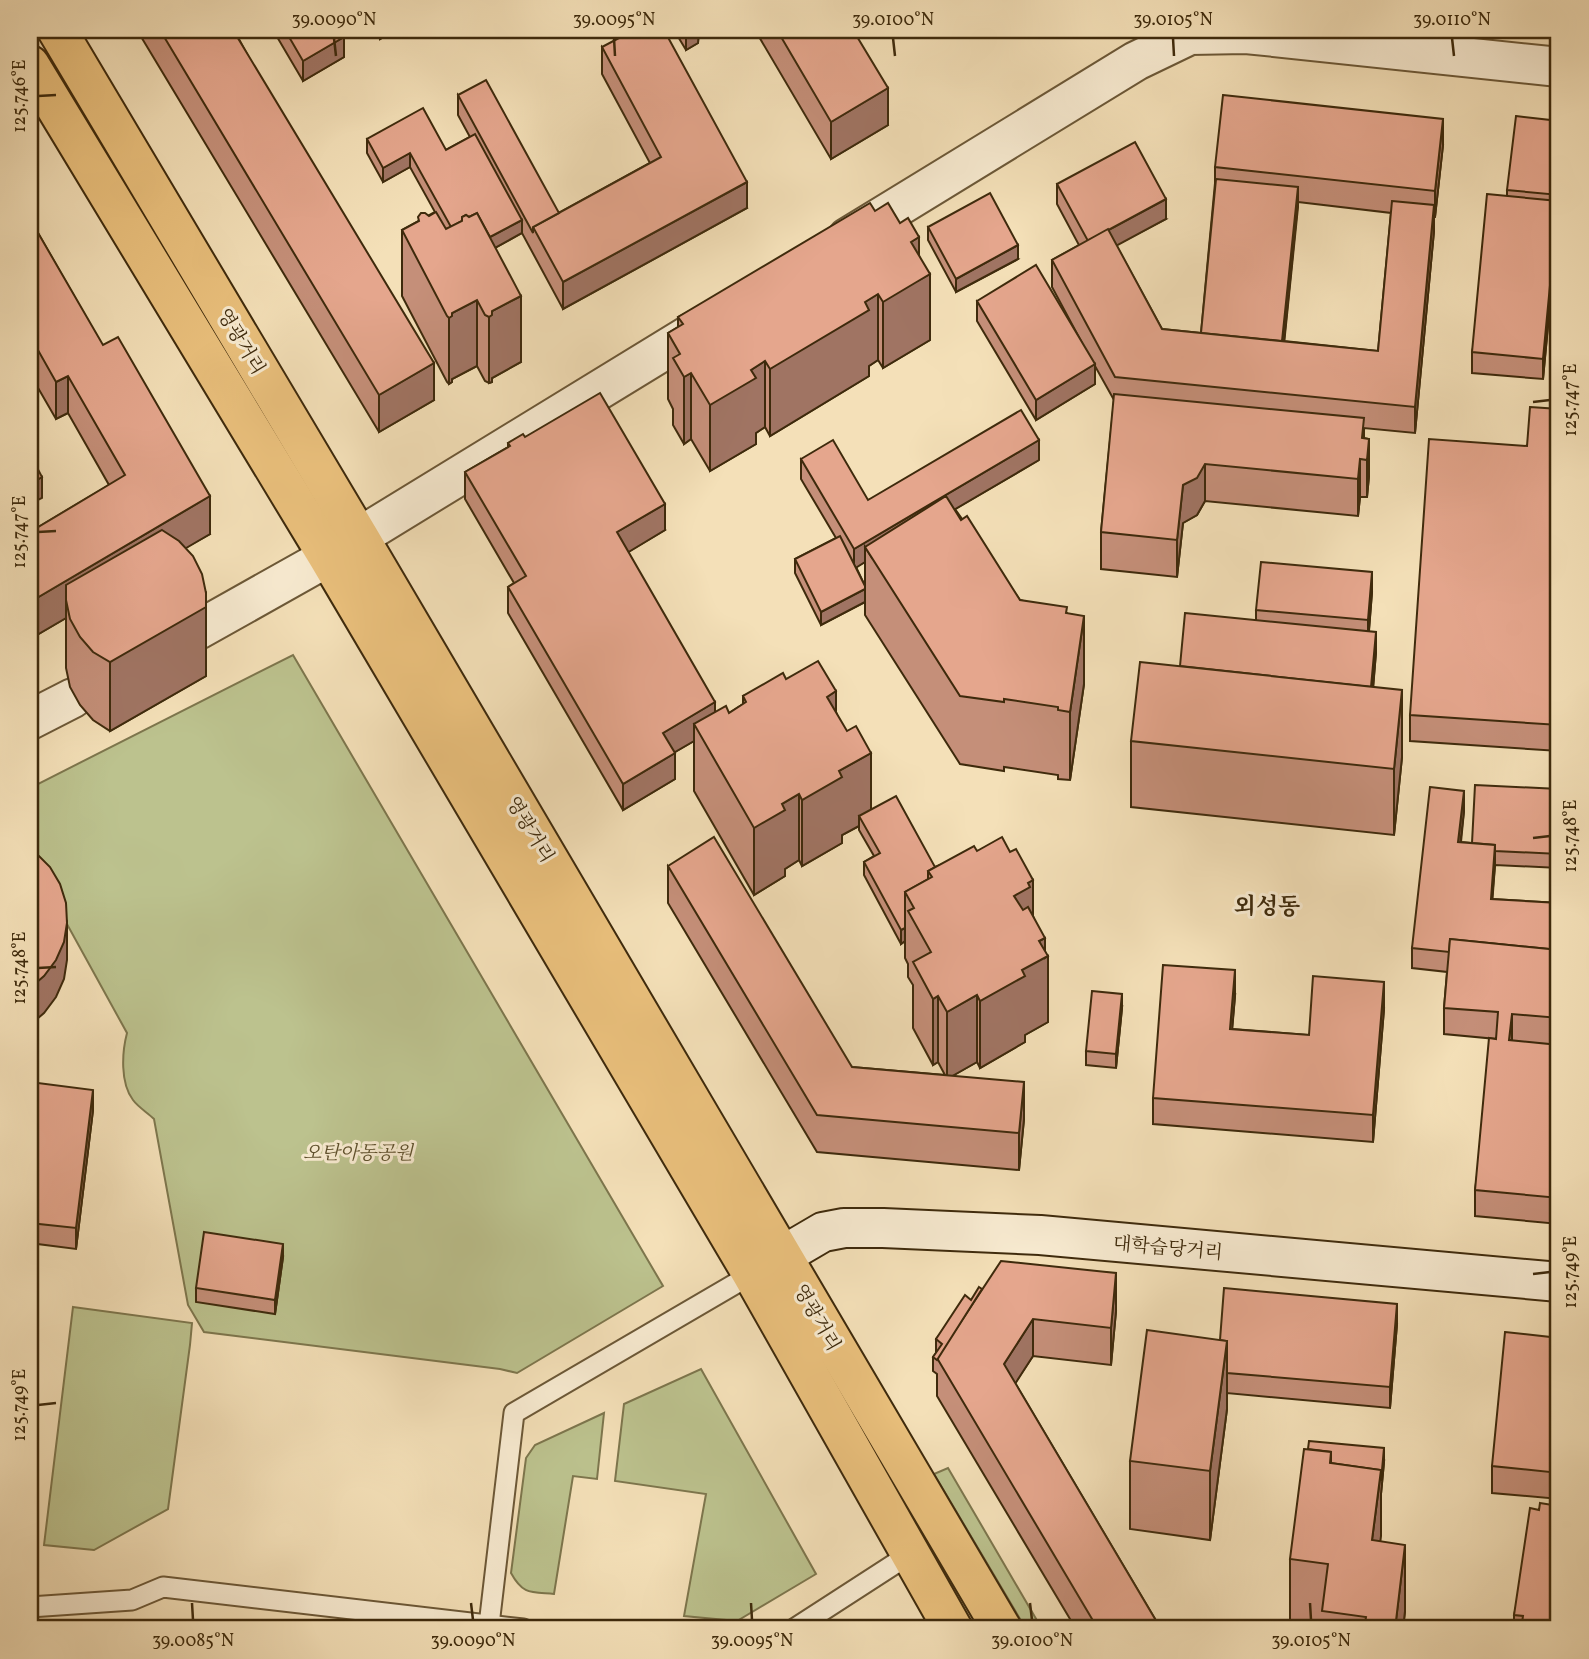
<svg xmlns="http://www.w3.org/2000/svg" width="1589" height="1659" font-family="Vollkorn,'Noto Serif KR',serif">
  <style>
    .green { fill: #bcc28e; stroke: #7d764d; stroke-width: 2 }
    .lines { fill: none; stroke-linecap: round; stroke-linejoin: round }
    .service-casing { stroke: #6c5837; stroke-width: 23 }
    .minor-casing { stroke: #6c5837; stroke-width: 42 }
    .secondary-casing { stroke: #3e2a0c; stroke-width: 42 }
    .primary-casing { stroke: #3e2a0c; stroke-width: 42 }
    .service { stroke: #f8ebd1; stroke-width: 19 }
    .minor { stroke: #f8ebd1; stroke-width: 38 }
    .secondary { stroke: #f8ebd1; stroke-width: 38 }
    .primary { stroke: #eac07c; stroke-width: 38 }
    .wall { fill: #c58f79; stroke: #3e2a0c; stroke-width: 2; fill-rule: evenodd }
    .shaded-wall { fill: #a07463; stroke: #3e2a0c; stroke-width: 2 }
    .building { fill: #e5a68d; stroke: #3e2a0c; stroke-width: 2 }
    .ticks { fill: none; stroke: #3e2a0c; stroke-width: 2.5 }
    .labels { text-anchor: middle; stroke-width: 6; stroke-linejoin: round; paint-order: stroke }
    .street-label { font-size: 19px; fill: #3e2a0c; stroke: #f8ebd1 }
    .park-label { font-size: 19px; font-style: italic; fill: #5e502c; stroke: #f8ebd1 }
    .quarter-label { font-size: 23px; font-weight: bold; fill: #3e2a0c; stroke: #f8ebd1 }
    .neatline { fill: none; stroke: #3e2a0c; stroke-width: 2.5 }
    .ticks-label { font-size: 18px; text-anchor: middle; fill: #3e2a0c }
  </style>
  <rect width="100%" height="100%" fill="#f4e0b8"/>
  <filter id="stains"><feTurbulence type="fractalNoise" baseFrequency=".00286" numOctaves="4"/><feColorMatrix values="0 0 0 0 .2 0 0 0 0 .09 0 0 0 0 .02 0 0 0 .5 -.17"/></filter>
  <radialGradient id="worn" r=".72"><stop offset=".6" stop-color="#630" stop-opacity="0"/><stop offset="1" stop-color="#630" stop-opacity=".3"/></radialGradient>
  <!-- green -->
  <g class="green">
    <path d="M293,655l370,631 -146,87 -17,-4 -296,-37 -16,-27 -34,-186c-6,-6 -16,-12 -21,-19 -13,-17 -11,-48 -6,-67l-97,-176v-69z"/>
    <path d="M73,1307l119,16 -2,22 -22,164 -74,41 -50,-5z"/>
    <path d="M701,1369l115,205 -79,47 -53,-5 22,-122 -91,-13 9,-77z"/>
    <path d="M604,1413l-7,66 -24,-3 -19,118c-23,-2 -31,1 -43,-21l15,-115 9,-13z"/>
    <path d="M948,1468l94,161h-16l-92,-155z"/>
  </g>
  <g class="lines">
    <defs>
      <g id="service">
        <path d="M30,1607l102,-7 31,-13 360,42"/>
        <path d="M489,1625l25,-212 238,-139"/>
        <path d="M794,1629l116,-75"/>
      </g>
      <g id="minor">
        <path d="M847,238l289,-177 54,-26 56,-1 313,33"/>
        <path d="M359,537l353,-216"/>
        <path d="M198,630l130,-73"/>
        <path d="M30,720l43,-22"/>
      </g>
      <path id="secondary" d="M782,1256l41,-24 21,-4h39l157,7 519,47"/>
      <g id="primary">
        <path d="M57,30l302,507 643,1092"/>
        <path d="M30,65l298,492 424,717 201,355"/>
      </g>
    </defs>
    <!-- service casing -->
    <use href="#service" class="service-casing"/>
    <!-- minor casing -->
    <use href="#minor" class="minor-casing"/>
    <!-- secondary casing -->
    <use href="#secondary" class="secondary-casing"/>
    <!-- primary casing -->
    <use href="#primary" class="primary-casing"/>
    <!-- service -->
    <use href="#service" class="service"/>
    <!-- minor -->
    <use href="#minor" class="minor"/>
    <!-- secondary -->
    <use href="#secondary" class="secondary"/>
    <!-- primary -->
    <use href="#primary" class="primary"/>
  </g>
  <!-- wall -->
  <g class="wall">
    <path d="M137,30h97l200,370 -55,32z"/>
    <path d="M273,30h66l5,27 -41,24z"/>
    <path d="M375,30h20l-15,9z"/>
    <path d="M674,30h25l-1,13 -12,7z"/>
    <path d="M755,30h98l35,95 -57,34z"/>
    <path d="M602,47l145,161 -184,101 -41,-76 -27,15 26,114 -29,16v4l-3,1 -4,-2 -8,-15 -25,13v3l-3,2 -2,-2 -45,-86v-66l33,-18 -25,-45 -27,15 -16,-29v-14l79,11 24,-13 -12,-22v-20l101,118 91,-50 -48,-89z"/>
    <path d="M1559,121v94h-1l-15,164 -71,-6v-21l35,-156v-6z"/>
    <path d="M1443,145l-8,72h-1v14l-19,202 -51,-5v10l5,1v37l-2,21h-7l-2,19 -153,-15 -8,14 -14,8 -6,54 -76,-8v-37l13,-132 -19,-34v18l-59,36 -59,-99v-20l104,40 -29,-54v-27l27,-15 -22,-41v-20l109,35 -50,26 46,84 39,4 14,-150v-16zM1298,202l93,11 -13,138 -94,-10z"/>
    <path d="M875,211l44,44 11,85 -47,28 -5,-8 -9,6v10l-99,60 -5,-9 -9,6v11l-46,27 -19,-32 -7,5 -11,-19v-16l-5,-10v-66l10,-6v-10z"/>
    <path d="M30,219l180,315 -25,14 21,128 -96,55 -17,-11 -13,-15 -10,-18 -4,-19v-50l-36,21v-107l79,-47 -41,-72 -12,6 -26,-45z"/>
    <path d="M928,227l90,32 -62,33 -28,-52z"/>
    <path d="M1559,409v342l-149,-10v-26l117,-269z"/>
    <path d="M525,437l140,93 -37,22 87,160 14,1 14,-9v-8l43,-17 50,33 35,97 64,58 42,-16 56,65 12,34 3,72 -23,13v7l-45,26 -3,-6 -25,14 72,43 -5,51 -202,-18 -149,-249v-37l184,201 93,8 -7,-13 -5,3 -20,-37v-43l-5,-8v-13l-3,-6v-17l-4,3 -37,-69v-13l10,-6 -15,-26v-4l-17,9v8l-40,23 -3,-6 -14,9v7l-31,19 -60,-104v-50l-19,11v27l-52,31 -115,-197v-26l6,-4 -49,-84v-27l43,-25v-4z"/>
    <path d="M801,459l67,41 171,-40 -84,49 65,91 47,13 17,71 -14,96 -12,-1v-4l-54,-8v4l-44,-7 -95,-149v-13l-44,23 -26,-52v-14l41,-21 -35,-59zM865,562v24l-9,-19z"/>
    <path d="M1372,592l-3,39 7,21 -3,35 29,70 -8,78 -263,-28v-66l49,-75 76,-46v-10z"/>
    <path d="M1559,789v79l-64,-3 -3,34 67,4v321l-84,-8v-26l21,-151 -52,-5v-26l3,-36 -35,-4v-20l52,-137 -3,31 11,1z"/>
    <path d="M1235,996l-3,33 77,6 75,-26 -11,133 -220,-18v-26z"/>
    <path d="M1122,1008l-6,60 -30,-3v-14z"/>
    <path d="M30,1082l63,28 -17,139 -46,-6z"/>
    <path d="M283,1257l-8,57 -79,-12v-14z"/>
    <path d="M982,1289l134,22 -5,54 -78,-9 -18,27 146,246h-85l-139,-233v-22l-4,-3v-14l3,-4v-14l35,-39z"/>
    <path d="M1397,1324l-7,84 -163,-15v16l-17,131 -80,-11v-68l90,-121z"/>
    <path d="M1559,1338v161l-67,-6v-27z"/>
    <path d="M1384,1462l-3,32 -1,47 25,70 -2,18h-82l-31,-3v-67z"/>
    <path d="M1539,1510l20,119h-45v-14z"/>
  </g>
  <!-- shaded-wall -->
  <g class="shaded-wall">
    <path d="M380,30h15l-15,9z"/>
    <path d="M686,30h13l-1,13 -12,7z"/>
    <path d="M344,37v20l-41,24v-20z"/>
    <path d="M888,88v37l-57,34v-37z"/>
    <path d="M1443,119v26l-8,72v-26z"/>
    <path d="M410,153v14l-27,15v-14z"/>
    <path d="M747,182v26l-184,101v-27z"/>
    <path d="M1298,187v20l-16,157v-20z"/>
    <path d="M1166,199v20l-78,42v-20z"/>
    <path d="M1558,201v21l-15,157v-20z"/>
    <path d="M1434,205v26l-19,202v-26z"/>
    <path d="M522,220v13l-58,32v-14z"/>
    <path d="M919,237v43l11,-6v66l-47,28v-66l28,-60z"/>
    <path d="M1018,245v14l-62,33v-13z"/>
    <path d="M878,294v66l-9,6v10l-99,60v-67l95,-67z"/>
    <path d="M521,296v66l-29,16v4l-3,1v-66l3,-6z"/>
    <path d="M477,300v66l-25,13v3l-3,2v-66l3,-5z"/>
    <path d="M765,361v66l-9,6v11l-46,27v-66l41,-35z"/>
    <path d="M434,363v37l-55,32v-37z"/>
    <path d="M1095,364v20l-59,36v-20z"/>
    <path d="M691,373v66l-7,5v-67z"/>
    <path d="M68,376v37l-12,6v-37z"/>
    <path d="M1369,439v37l-2,21v-37z"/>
    <path d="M1039,440v20l-167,98 -7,-11v15l-11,7v-20z"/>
    <path d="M1360,459v38l-2,19v-37z"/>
    <path d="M1205,464v37l-8,14 -14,8 -6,54v-37l6,-55z"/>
    <path d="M42,477v21l-12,6v-20z"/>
    <path d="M210,496v38l-140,82 -4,-31v33l-36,21v-37z"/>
    <path d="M665,504v26l-48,29v-27z"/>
    <path d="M1372,572v20l-4,49v-21z"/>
    <path d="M865,589v13l-44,23v-13z"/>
    <path d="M206,593v83l-96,55v-69z"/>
    <path d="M1084,616v68l-14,96v-68z"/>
    <path d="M1376,632v20l-5,63v-20z"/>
    <path d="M1402,690v67l-8,78v-66z"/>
    <path d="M836,691v66l-9,-60z"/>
    <path d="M715,702v26l-21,-4v17l-31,18v-26z"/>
    <path d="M675,753v26l-52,31v-26z"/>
    <path d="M871,753v66l-12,-3v10l-17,9v8l-40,23v-66l37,-29z"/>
    <path d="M1464,791v20l-6,51v-20z"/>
    <path d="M799,794v66l-14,9v7l-31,19v-67l28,-24z"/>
    <path d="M1495,845v20l-4,54v-20z"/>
    <path d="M1033,880v66l-19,-50 14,-13z"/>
    <path d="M67,923v37l-3,19 -8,18 -12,16 -14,12v-37z"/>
    <path d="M905,928v13l-4,3v-14z"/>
    <path d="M1045,938v20l3,-2v66l-23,13v7l-45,26v-67l42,-31 17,-29z"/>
    <path d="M1235,970v26l-5,59v-26z"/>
    <path d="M1384,982v27l-11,133v-27z"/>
    <path d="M1122,994v14l-6,60v-14z"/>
    <path d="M977,995v67l-30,17v-67z"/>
    <path d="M938,996v66l-5,3v-66z"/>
    <path d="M1512,1014v26h-3z"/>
    <path d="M1024,1082v37l-5,51v-37z"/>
    <path d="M93,1090v20l-17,139v-21z"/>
    <path d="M283,1244v13l-8,57v-14z"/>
    <path d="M1116,1273v38l-5,54v-37z"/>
    <path d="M32,1277v26l-2,22v-26z"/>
    <path d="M1397,1304v20l-7,84v-21z"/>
    <path d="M1033,1319v37l-29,45v-37z"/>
    <path d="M1227,1341v68l-17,131v-69z"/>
    <path d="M1384,1448v14l-3,32v42l-9,71v-67z"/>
    <path d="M1405,1545v66l-2,18h-8z"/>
  </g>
  <!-- building -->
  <g class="building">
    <path d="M160,30h73l201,333 -55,32z"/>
    <path d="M285,30h54l5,7 -41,24z"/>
    <path d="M634,30h30l83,152 -184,100 -30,-55 128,-70 -59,-110z"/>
    <path d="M777,30h76l35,58 -57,34z"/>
    <path d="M486,80l73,133 -26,14v6l-75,-138z"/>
    <path d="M1223,95l220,24 -8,72 -220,-24z"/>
    <path d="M423,108l23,42 29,-16 47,86 -32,17 -13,-24 -8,4 -3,-2 -4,2v4l-11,6 -41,-74 -27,15 -16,-29z"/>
    <path d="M1516,116l43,5v74l-52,-5z"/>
    <path d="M1135,142l31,57 -78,42 -31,-57z"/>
    <path d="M1216,179l82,8 -16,154 -81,-8z"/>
    <path d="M990,193l28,52 -62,34 -28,-52z"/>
    <path d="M1487,194l71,7 -15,158 -71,-7z"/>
    <path d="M1392,201l42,4 -19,202 -300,-30 -63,-117 56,-31 54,100 216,22z"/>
    <path d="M870,203l5,8 13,-8 12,20 8,-5 11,19 -8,5 19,32 -47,28 -5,-8 -13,8 4,8 -99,59 -5,-8 -14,9 5,8 -46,27 -19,-32 -7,4 -11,-19 7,-4 -12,-21 15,-9 -5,-7z"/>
    <path d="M436,212l10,17 16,-8v-4l4,-2 3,2 8,-4 44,83 -29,15v4l-3,2 -4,-2 -8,-15 -25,13v3l-3,2 -2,-2 -45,-86 17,-9 -1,-4 3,-4h4l4,3z"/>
    <path d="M30,219l73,126 15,-8 92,159 -180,106v-70l95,-57 -57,-99 -12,6 -26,-46z"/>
    <path d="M1036,265l59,99 -59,36 -59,-99z"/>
    <path d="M600,393l65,111 -48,28 98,170 -52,31 12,20 -52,31 -115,-197 18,-11 -61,-104 45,-26 -2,-3 15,-9 2,3z"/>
    <path d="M1114,394l250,24 -2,20 7,1 -2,21 -7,-1 -2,20 -153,-15 -8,14 -14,7 -6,55 -76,-8z"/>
    <path d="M1530,407l29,2v316l-149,-10 19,-276 98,7z"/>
    <path d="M1021,410l18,30 -185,109 -53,-90 32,-19 35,60z"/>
    <path d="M30,454l12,23 -12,7z"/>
    <path d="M946,496l15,24 6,-4 53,84 47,7 -1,6 18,3 -14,96 -12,-2v-3l-54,-8v3l-44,-6 -95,-149z"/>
    <path d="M162,530l17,11 14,15 9,18 4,19v14l-96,55 -17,-10 -13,-15 -10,-18 -4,-19v-15z"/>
    <path d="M840,536l25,50v3l-44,23 -26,-53z"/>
    <path d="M1261,562l111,10 -4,48 -112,-10z"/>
    <path d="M1185,613l191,19 -5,55 -191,-21z"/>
    <path d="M818,661l18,30 -9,6 20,34 9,-5 15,27 -32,18 3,6 -40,23 -3,-6 -17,10 3,6 -31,18 -60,-104 32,-18 3,7 17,-11 -3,-6 40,-23 3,6z"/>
    <path d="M1140,662l262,28 -8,79 -263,-28z"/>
    <path d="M1475,785l84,4v65l-64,-3v-6l-23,-2z"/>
    <path d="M1430,787l34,4 -6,51 37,3 -4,54 68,4v47l-109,-11 -1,13 -37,-4z"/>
    <path d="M896,796l39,71 -7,4v8l-23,13v36l-4,2 -37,-68 16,-9 -21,-37z"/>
    <path d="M714,837l138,230 172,15 -5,51 -202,-18 -149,-249z"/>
    <path d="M1002,837l8,15 6,-3 17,31 -5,3 2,4 -16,9 9,14 5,-3 17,31 -6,3 9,15 -26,14 3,6 -45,25 -3,-6 -30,17 -9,-16 -5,3 -20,-37 18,-10 -23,-41 6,-3 -9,-16 27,-15 -4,-6 46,-25 3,5z"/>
    <path d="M30,850l6,3 14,14 10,17 6,19 1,20 -3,19 -8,18 -12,16 -14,12z"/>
    <path d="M1450,939l109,11v68l-47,-4 -3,26 50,5v153l-84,-8 14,-152 7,1 2,-27 -54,-4z"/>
    <path d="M1163,965l72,5 -5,59 79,6 4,-59 71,6 -11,133 -220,-17z"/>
    <path d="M1092,991l30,3 -6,60 -30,-3z"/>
    <path d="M30,1082l63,8 -17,138 -46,-5z"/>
    <path d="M204,1232l79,12 -8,56 -79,-12z"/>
    <path d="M1001,1261l115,12 -5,55 -78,-9 -29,45 157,265h-63l-161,-271z"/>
    <path d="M30,1277h2l-2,22z"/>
    <path d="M979,1287l3,2 -45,71 -4,-3 9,-13 -6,-5 29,-44 6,5z"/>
    <path d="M1224,1288l173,16 -7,83 -163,-14v-32l-7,-1z"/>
    <path d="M1147,1330l80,11 -17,130 -80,-10z"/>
    <path d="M1505,1332l54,6v135l-67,-7z"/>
    <path d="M1309,1441l75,7 -3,33v-11l-50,-7v-11l-23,-3z"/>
    <path d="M1304,1449l27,3 -1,11 51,7 -9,70 33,5 -10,84h-31l2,-12 -44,-6 6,-47 -38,-5z"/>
    <path d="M1540,1503l19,3v123l-37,-6 1,-7 -9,-1 16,-107 9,2z"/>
  </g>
  <!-- ticks -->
  <path class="ticks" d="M334,38l2,18M614,38l1,18M893,38l2,18M1173,38l1,18M1452,38l2,18M38,96l18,-1M1533,402l17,-2M38,532l18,-1M1533,838l17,-2M38,968l18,-1M1533,1274l17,-2M38,1405l18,-2M192,1603l1,17M471,1603l2,17M751,1603l1,17M1030,1603l2,17M1310,1603l1,17"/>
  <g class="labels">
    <!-- street labels -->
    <g class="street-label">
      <text transform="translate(242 341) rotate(59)" y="7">영광거리</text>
      <text transform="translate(531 829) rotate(59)" y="7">영광거리</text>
      <text transform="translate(1168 1247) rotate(5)" y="7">대학습당거리</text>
      <text transform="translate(818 1317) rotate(60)" y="7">영광거리</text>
    </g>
    <!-- park labels -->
    <g class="park-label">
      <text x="358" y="1159">오탄아동공원</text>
    </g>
    <!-- quarter labels -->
    <g class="quarter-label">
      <text x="1267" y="914">외성동</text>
    </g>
  </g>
  <!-- margin -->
  <rect width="1589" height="1659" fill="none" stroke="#f4e0b8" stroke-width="77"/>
  <rect x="38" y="38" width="1512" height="1582" class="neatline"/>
  <g class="ticks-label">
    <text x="334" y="25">39.0090°N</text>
    <text x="614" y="25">39.0095°N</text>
    <text x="893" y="25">39.0100°N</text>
    <text x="1173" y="25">39.0105°N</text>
    <text x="1452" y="25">39.0110°N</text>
    <text transform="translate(19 96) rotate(-90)" y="6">125.746°E</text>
    <text transform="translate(1570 400) rotate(-90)" y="6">125.747°E</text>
    <text transform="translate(19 532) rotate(-90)" y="6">125.747°E</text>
    <text transform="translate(1570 836) rotate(-90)" y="6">125.748°E</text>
    <text transform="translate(19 968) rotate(-90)" y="6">125.748°E</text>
    <text transform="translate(1570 1272) rotate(-90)" y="6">125.749°E</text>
    <text transform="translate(19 1405) rotate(-90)" y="6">125.749°E</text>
    <text x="193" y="1646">39.0085°N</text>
    <text x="473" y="1646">39.0090°N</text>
    <text x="752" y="1646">39.0095°N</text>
    <text x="1032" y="1646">39.0100°N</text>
    <text x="1311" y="1646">39.0105°N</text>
  </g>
  <rect width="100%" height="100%" filter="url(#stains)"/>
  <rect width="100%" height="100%" fill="url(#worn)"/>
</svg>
